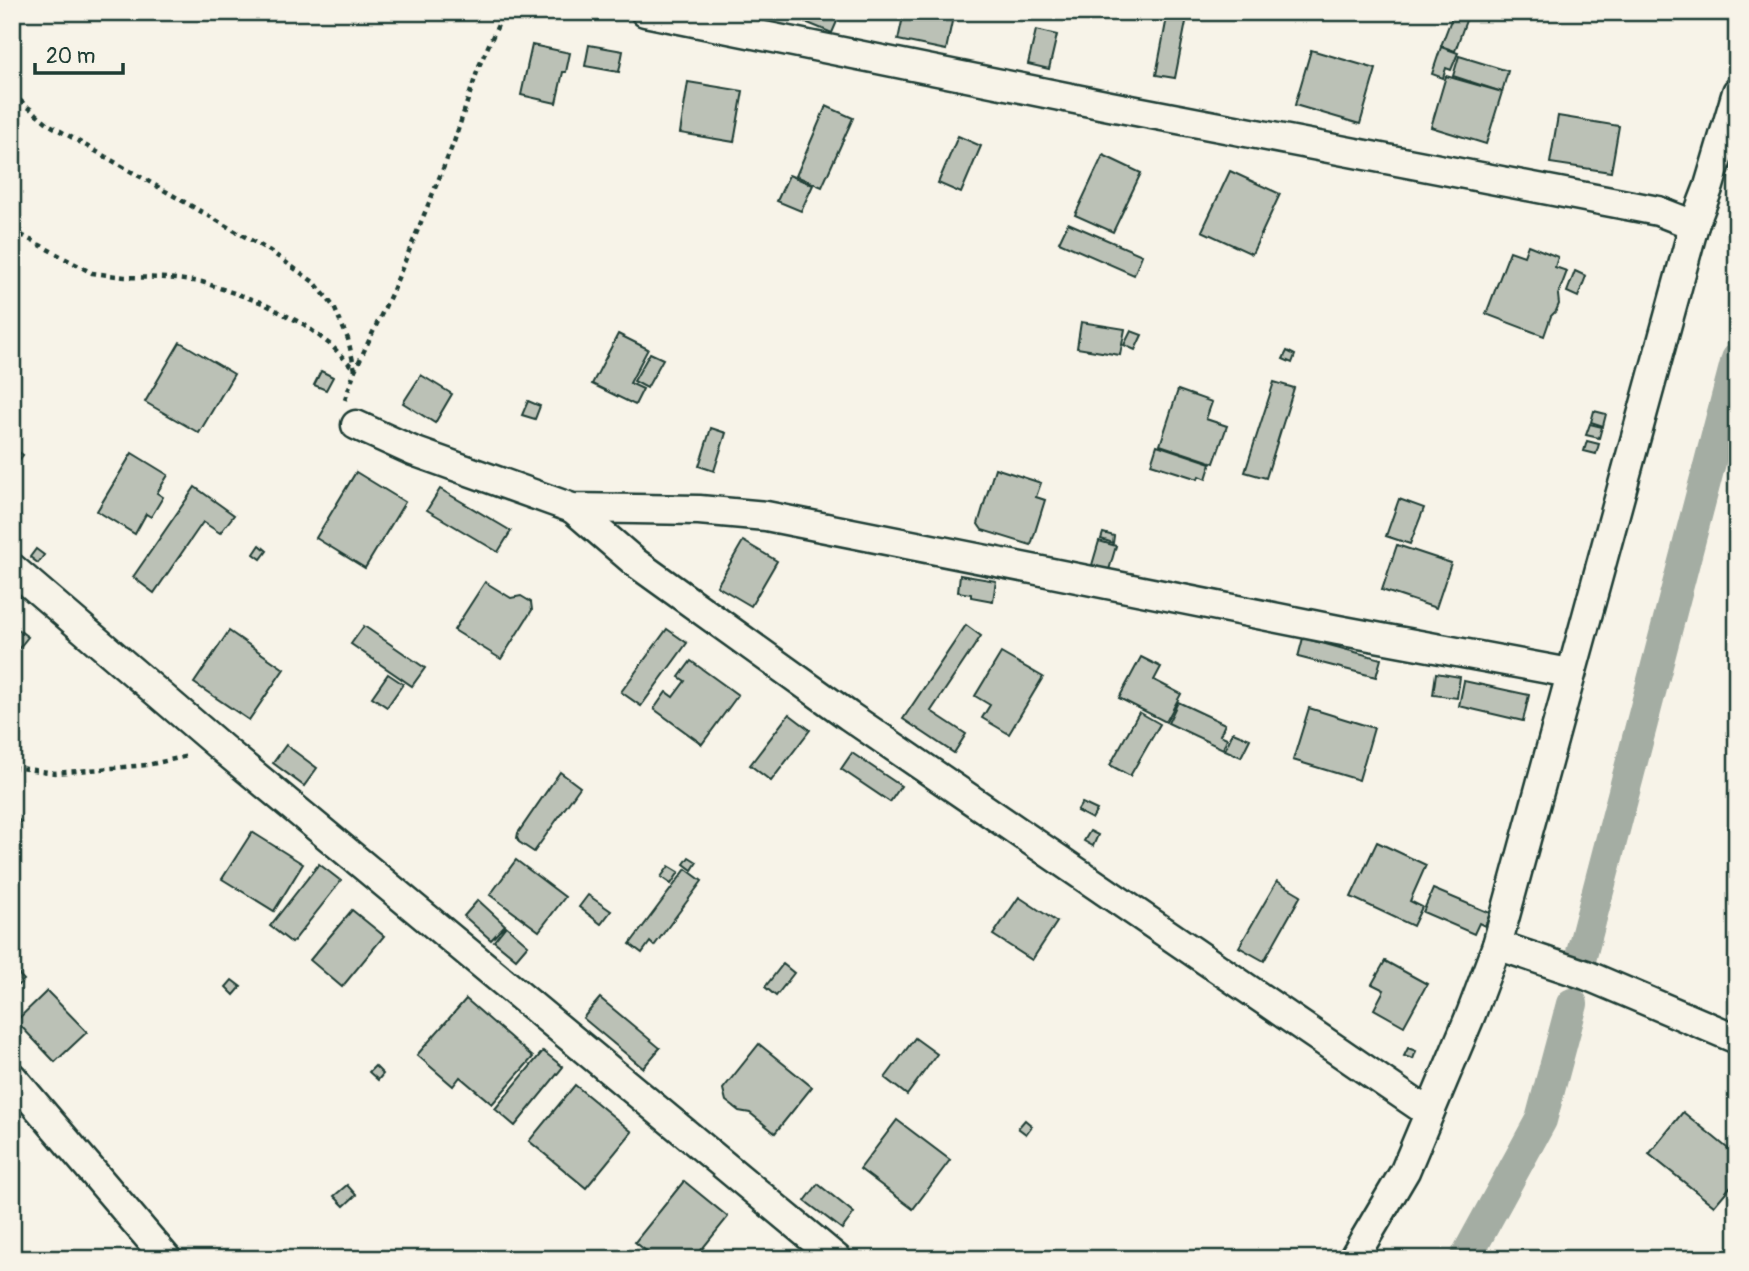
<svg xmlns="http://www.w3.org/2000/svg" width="1749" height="1271" font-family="Pangolin,sans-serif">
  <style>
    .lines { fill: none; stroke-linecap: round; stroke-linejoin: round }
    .canal { stroke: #a4ada3; stroke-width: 32 }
    .building { fill: #bbc1b6; stroke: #1f3d34; stroke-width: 2 }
    .street-casing { stroke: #1f3d34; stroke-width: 33 }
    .path { stroke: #1f3d34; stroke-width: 4.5; stroke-dasharray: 5 5; stroke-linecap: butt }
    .street { stroke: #f7f3e8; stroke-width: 28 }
  </style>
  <rect width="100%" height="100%" fill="#f7f3e8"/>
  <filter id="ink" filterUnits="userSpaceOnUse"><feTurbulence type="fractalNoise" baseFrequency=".0143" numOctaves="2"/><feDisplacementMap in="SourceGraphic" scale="14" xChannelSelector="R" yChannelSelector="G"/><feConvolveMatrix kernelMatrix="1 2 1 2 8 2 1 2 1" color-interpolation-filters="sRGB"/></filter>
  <g filter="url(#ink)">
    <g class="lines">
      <!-- canal -->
      <g class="canal">
        <path d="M1580,960l157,-601"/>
        <path d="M1465,1259l76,-139 31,-116"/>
      </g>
    </g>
    <!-- building -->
    <g class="building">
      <path d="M781,12h60l-9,21z"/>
      <path d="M904,12h50l-8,38 -48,-10z"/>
      <path d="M1168,12h20l-13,66 -19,-3z"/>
      <path d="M1454,12h15l-14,39 -14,-5z"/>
      <path d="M1036,30l21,5 -8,34 -21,-5z"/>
      <path d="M532,45l38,8 -4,19h-3l-7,31 -35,-8z"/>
      <path d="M589,45l34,6 -4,21 -34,-6z"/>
      <path d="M1441,47l17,6 -7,17 -5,-2 -3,10 -11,-4z"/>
      <path d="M1311,50l65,19 -16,55 -65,-19z"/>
      <path d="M1459,56l49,15 -6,21 -49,-16z"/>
      <path d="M1446,76l56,16 -16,52 -55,-17z"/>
      <path d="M688,82l55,9 -9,51 -54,-9z"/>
      <path d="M826,106l27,12 -31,69 -26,-11z"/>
      <path d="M1558,116l61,10 -8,46 -61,-9z"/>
      <path d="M958,136l23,10 -20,47 -23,-10z"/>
      <path d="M1103,155l38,18 -28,59 -38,-17z"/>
      <path d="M1230,171l50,23 -28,60 -50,-23z"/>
      <path d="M789,175l24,10 -12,26 -24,-10z"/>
      <path d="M1068,223l74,32 -8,20 -75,-33z"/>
      <path d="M1528,245l30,12 -3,10 12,4 -9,24 1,9 -3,7 -5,5 -7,20 -58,-22 24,-63 14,5z"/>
      <path d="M1575,271l11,5 -8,21 -11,-5z"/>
      <path d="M1081,322l44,7 -5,26 -43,-7z"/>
      <path d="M1131,331l11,4 -7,15 -11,-5z"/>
      <path d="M618,334l30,15 -18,34 13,6 -8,16 -43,-21z"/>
      <path d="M180,342l54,32 -35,59 -54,-31z"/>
      <path d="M1287,351l8,4 -3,8 -9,-4z"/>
      <path d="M650,353l13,6 -16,29 -13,-7z"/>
      <path d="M321,371l12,6 -7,13 -12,-5z"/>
      <path d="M421,375l31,19 -17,29 -32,-20z"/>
      <path d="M1274,382l20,6 -28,90 -21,-6z"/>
      <path d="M1178,390l34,12 -6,17 21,7 -13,37 -54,-18z"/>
      <path d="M528,401l12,5 -5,13 -13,-4z"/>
      <path d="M1594,411l12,3 -3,12 -12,-4z"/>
      <path d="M1590,424l12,3 -3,11 -13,-3z"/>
      <path d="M711,428l15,5 -12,38 -15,-5z"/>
      <path d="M1587,441l12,3 -3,10 -12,-3z"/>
      <path d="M1157,445l54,18 -5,16 -7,-3 -1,3 -47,-15z"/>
      <path d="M12,447l11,8 -11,14z"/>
      <path d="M132,453l36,22 -11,18 6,4 -12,20 -5,-3 -11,20 -38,-23z"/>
      <path d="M995,468l46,15 -5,14 9,3 -14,45 -49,-15 -4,-6z"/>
      <path d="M356,472l49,30 -40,66 -49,-30z"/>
      <path d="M195,487l39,28 -14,18 -17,-11 -49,71 -21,-16z"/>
      <path d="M440,489l71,42 -13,21 -71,-42z"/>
      <path d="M1399,499l25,9 -14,36 -24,-8z"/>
      <path d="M1103,533l11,3 -1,7 -12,-4z"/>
      <path d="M743,541l34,20 -26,45 -34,-20z"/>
      <path d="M1099,541l17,5 -7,24 -17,-5z"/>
      <path d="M260,545l7,6 -6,8 -7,-5z"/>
      <path d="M1397,545l54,18 -15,45 -54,-18z"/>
      <path d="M36,549l8,6 -6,8 -8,-6z"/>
      <path d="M960,575l36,6 -3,20 -22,-4v-3l-13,-2z"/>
      <path d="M485,582l26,16 10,-2 10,6 1,8 -31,49 -47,-29z"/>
      <path d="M12,625l16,12 -16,20z"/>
      <path d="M966,625l15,11 -50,75 35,23 -12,19 -51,-34z"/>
      <path d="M364,626l61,42 -13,18 -61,-42z"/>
      <path d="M667,629l20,14 -46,63 -20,-14z"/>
      <path d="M229,631l55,38 -35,51 -55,-37z"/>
      <path d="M1303,638l78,21 -5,18 -78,-20z"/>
      <path d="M1001,653l42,24 -34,57 -27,-16 8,-13 -15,-9z"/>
      <path d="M1141,657l20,10 -7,13 27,14 -15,28 -47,-24z"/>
      <path d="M691,661l47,34 -36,49 -48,-35 12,-17 7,5 12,-16 -6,-4z"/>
      <path d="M1436,673l24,4 -3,21 -24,-3z"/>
      <path d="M388,674l15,10 -16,23 -15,-10z"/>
      <path d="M1464,681l65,14 -6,26 -64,-15z"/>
      <path d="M1178,702l47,22 -5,11 7,3 -4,11 -55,-26z"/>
      <path d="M1309,708l65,20 -15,52 -66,-20z"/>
      <path d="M1139,712l21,12 -30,52 -20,-11z"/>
      <path d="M789,714l21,16 -39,51 -21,-16z"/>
      <path d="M1233,732l17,7 -9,18 -16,-7z"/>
      <path d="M286,745l31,23 -13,18 -31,-23z"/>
      <path d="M852,753l49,33 -11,16 -49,-33z"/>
      <path d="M560,772l20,15 -46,65 -15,-10 -2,-4 1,-5z"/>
      <path d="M1082,803l15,7 -5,9 -15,-8z"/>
      <path d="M12,814l9,8 -9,8z"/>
      <path d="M1090,831l8,4 -5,11 -9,-5z"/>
      <path d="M252,832l51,32 -29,47 -52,-32z"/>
      <path d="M1377,842l49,23 -16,36 12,6 -9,19 -62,-29z"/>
      <path d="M689,857l8,5 -5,8 -8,-6z"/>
      <path d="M516,860l49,37 -26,34 -49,-36z"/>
      <path d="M319,864l22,17 -49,62 -22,-17z"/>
      <path d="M669,866l10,6 -8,12 -10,-7z"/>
      <path d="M686,869l16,12 -48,65 -4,-4 -8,11 -12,-9z"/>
      <path d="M1277,881l24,14 -37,66 -25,-14z"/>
      <path d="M1433,889l57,24 -5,13 -6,-3 -5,11 -51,-22z"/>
      <path d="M588,895l23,16 -10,13 -22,-17z"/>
      <path d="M1019,897l38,25 -25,38 -39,-25z"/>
      <path d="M478,900l27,25 -14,15 -27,-24z"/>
      <path d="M352,910l32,26 -42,51 -32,-27z"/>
      <path d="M506,926l22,19 -12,14 -22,-18z"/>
      <path d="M1385,961l42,23 -23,42 -30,-17 10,-19 -12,-6z"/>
      <path d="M783,964l11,9 -18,23 -11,-9z"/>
      <path d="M12,967l12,13 -12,10z"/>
      <path d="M232,980l9,7 -7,8 -8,-8z"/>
      <path d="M47,991l40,41 -32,30 -39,-41z"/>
      <path d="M600,998l60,50 -17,20 -60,-50z"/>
      <path d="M466,999l67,58 -41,47 -32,-27 -7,9 -36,-31z"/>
      <path d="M915,1038l22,16 -30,41 -22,-17z"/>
      <path d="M759,1044l53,43 -37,46 -25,-20 -11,-2 -13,-10 -3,-12z"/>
      <path d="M1408,1048l8,3 -3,8 -9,-3z"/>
      <path d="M543,1051l20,16 -48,59 -20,-17z"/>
      <path d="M375,1066l8,8 -5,6 -9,-8z"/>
      <path d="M575,1085l57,47 -46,56 -57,-47z"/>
      <path d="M1683,1112l54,44v23l-23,27 -65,-52z"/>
      <path d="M897,1120l53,40 -37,49 -53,-40z"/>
      <path d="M1025,1120l7,6 -6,8 -8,-6z"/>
      <path d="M684,1181l44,36 -34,42h-38l-21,-17z"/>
      <path d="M818,1184l36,29 -12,16 -37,-28z"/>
      <path d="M347,1185l9,10 -12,11 -10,-10z"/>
      <path d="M951,1250l10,9h-17z"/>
    </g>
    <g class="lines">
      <defs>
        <g id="street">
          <path d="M645,12l465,94 548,105 36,14"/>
          <path d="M356,425l57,26 159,57 127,2 67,6 572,114 232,43"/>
          <path d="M572,508l64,55 213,153 580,397"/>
          <path d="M12,568l211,181 614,510"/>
          <path d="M1497,945l89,30 151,64"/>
          <path d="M12,1077l155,182"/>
          <path d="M1353,1259l52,-88 66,-157 26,-69 197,-720 15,-39 28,-94"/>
        </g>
      </defs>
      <!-- street casing -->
      <use href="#street" class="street-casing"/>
      <!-- path -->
      <g class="path">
        <path d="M12,94l38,31 220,126 45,32 19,24 14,32 7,31"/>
        <path d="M12,230l80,43 33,4 42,1 35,4 58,20 45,23 27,21 22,23"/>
        <path d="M345,400l10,-30 38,-80 61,-148 25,-76 25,-54"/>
        <path d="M12,767l43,6 92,-8 41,-9"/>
      </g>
      <!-- street -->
      <use href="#street" class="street"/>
    </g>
  </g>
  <!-- margin -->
  <rect width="1749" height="1271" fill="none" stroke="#f7f3e8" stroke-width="42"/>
  <rect x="21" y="21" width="1707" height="1229" fill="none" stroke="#1f3d34" stroke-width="2.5" filter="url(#ink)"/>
  <!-- scale -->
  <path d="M35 63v10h88v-10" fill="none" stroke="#1f3d34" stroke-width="3.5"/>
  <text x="46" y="63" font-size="21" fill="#1f3d34" stroke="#f7f3e8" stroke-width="5" paint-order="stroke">20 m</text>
</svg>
